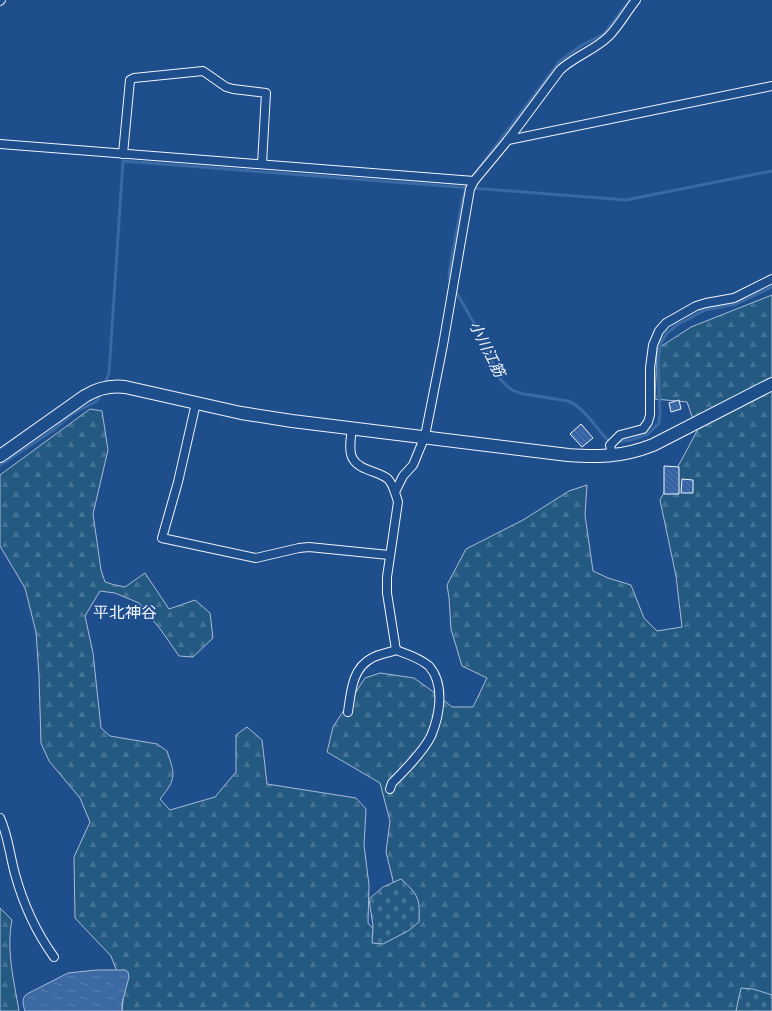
<svg xmlns="http://www.w3.org/2000/svg" width="772" height="1011" font-family="'Golos Text','Noto Sans JP',sans-serif">
  <style>
    .forest { fill: url(#forest-firs); stroke: #a8bbd7 }
    .cemetery { fill: url(#cemetery-stones); stroke: #a8bbd7 }
    .water { fill: url(#water-ripples); stroke: #a8bbd7 }
    .lines { fill: none; stroke-linecap: round; stroke-linejoin: round }
    .stream { stroke: #3b69a3; stroke-width: 3 }
    .building { fill: url(#building-back-hatch); stroke: #f2f6ff }
    .street-casing { stroke: #f2f6ff; stroke-width: 10 }
    .secondary-casing { stroke: #f2f6ff; stroke-width: 14 }
    .street { stroke: #1f4e8c; stroke-width: 8 }
    .secondary { stroke: #1f4e8c; stroke-width: 12 }
    .labels { text-anchor: middle; stroke-width: 3; stroke-linejoin: round; paint-order: stroke }
    .water-label { font-size: 15px; font-style: italic; fill: #f2f6ff; stroke: #1f4e8c }
    .quarter-label { font-size: 16px; fill: #f2f6ff; stroke: #1f4e8c }
  </style>
  <defs>
    <pattern id="forest-firs" width="22" height="20" patternUnits="userSpaceOnUse"><rect width="22" height="20" fill="#245a82"/><path d="M5 1l3.5 6h-7zM16 11l3.5 6h-7z" fill="#447295"/></pattern>
    <pattern id="cemetery-stones" width="16" height="16" patternUnits="userSpaceOnUse"><rect width="16" height="16" fill="#245a82"/><path d="M2 7V4a2 2 0 0 1 4 0v3zM10 15v-3a2 2 0 0 1 4 0v3z" fill="#447295"/></pattern>
    <pattern id="water-ripples" width="26" height="14" patternUnits="userSpaceOnUse"><rect width="26" height="14" fill="#3b69a3"/><path d="M2 4q2-2 4 0t4 0M15 11q2-2 4 0t4 0" fill="none" stroke="#587fb1"/></pattern>
    <pattern id="building-back-hatch" width="6" height="6" patternUnits="userSpaceOnUse"><rect width="6" height="6" fill="#3563a3"/><path d="M-1 5l2 2M0 0l6 6M5-1l2 2" fill="none" stroke="#537ab1"/></pattern>
  </defs>
  <rect width="100%" height="100%" fill="#1f4e8c"/>
  <!-- forest -->
  <g class="forest">
    <path d="M772,295v716h-650l2,-20 -13,-35 -36,-38 -1,-61 16,-35 -10,-24 -31,-37 -8,-18 -2,-67 -3,-44 -11,-44 -25,-42v-71l90,-66 12,2 6,39 -15,64 8,56 4,12 10,3 10,2 20,-14 24,36 26,-9 15,13 3,25 -20,19 -14,-1 -18,-26 -22,-27 -24,-10 -15,-2 -15,25 8,37 8,75 9,8 47,8 10,7c8,24 10,27 -7,48l10,11 45,-13 21,-25v-37l11,-8 15,13 5,44 89,14 10,11 -2,36 5,40 -1,38 12,13 23,-14 -17,-70 4,-31 -10,-38 -53,-31 6,-25 32,-49 15,-5 34,5 21,15 17,14h21l14,-29 -25,-12 -11,-37 -2,-31 -2,-13 19,-36 57,-29 46,-29 18,-6 -2,30 8,56 15,7 23,7 13,33 13,13 25,-4 -6,-51 -16,-76 37,-69 -10,-29 -32,-3 2,-50 34,-22z"/>
    <path d="M0,908l12,12c-6,30 2,61 7,91h-19z"/>
  </g>
  <!-- cemetery -->
  <g class="cemetery">
    <path d="M401,879c18,16 19,20 18,43l-11,9 -25,13 -11,-1 1,-17 -4,-27 14,-12z"/>
    <path d="M741,988l12,1 19,6v16h-36z"/>
  </g>
  <!-- water -->
  <path class="water" d="M97,970h28l3,2 1,5 -7,26v8h-97c-2,-6 -4,-13 2,-17l41,-21z"/>
  <g class="lines">
    <!-- stream -->
    <g class="stream">
      <path d="M470,180l90,-119 22,-16 22,-11 26,-34"/>
      <path d="M451,283l-2,-7 2,-15 12,-63 4,-13"/>
      <path d="M454,288l25,44 21,47 8,8 6,4 10,3 44,7c15,6 26,24 37,36l4,4 7,1 15,-2 17,-6 11,-11 1,-11 -2,-52 3,-17 6,-10 10,-8 28,-15 31,-6 36,-17"/>
      <path d="M105,383l4,-10 14,-212 503,39 146,-29"/>
      <path d="M0,465l52,-34 20,-17 25,-13 4,-9"/>
    </g>
  </g>
  <!-- building -->
  <g class="building">
    <path d="M679,400l2,9 -10,3 -2,-9z"/>
    <path d="M581,424l12,14 -11,9 -12,-13z"/>
    <path d="M664,466l15,1v27h-15z"/>
    <path d="M682,479l11,1v13h-12z"/>
  </g>
  <g class="lines">
    <defs>
      <g id="street">
        <path d="M0,1l1,-1"/>
        <path d="M508,140l264,-54"/>
        <path d="M0,144l474,37 34,-41 52,-70c15,-14 35,-20 49,-34 10,-10 18,-25 27,-36"/>
        <path d="M123,154l7,-74 4,-2 69,-7 23,16 7,2 33,4 -4,71"/>
        <path d="M196,403l-18,79 -16,56 94,20 43,-10 10,-1 80,8"/>
        <path d="M612,455l-2,-10 10,-10 23,-6 5,-7 2,-7v-47l3,-23 6,-14 7,-8 30,-17 10,-3 28,-5 38,-19"/>
        <path d="M395,492l8,-16 10,-11 12,-29 18,-91 27,-156 4,-8"/>
        <path d="M348,712c3,-20 4,-44 24,-54 7,-4 16,-5 24,-8l-9,-57v-16l11,-75c-2,-7 -5,-18 -10,-23 -9,-8 -28,-8 -35,-20 -5,-8 -2,-22 -1,-31"/>
        <path d="M390,789l2,-6c13,-13 31,-31 39,-47 9,-21 14,-52 -2,-70 -9,-8 -22,-12 -33,-16"/>
        <path d="M0,818c8,17 10,38 15,56 8,29 21,58 39,83"/>
      </g>
      <path id="secondary" d="M0,456l85,-60c13,-8 25,-11 40,-9l116,26 51,8 276,34c14,1 30,2 44,0 14,-1 28,-5 41,-10l119,-61"/>
    </defs>
    <!-- street casing -->
    <use href="#street" class="street-casing"/>
    <!-- secondary casing -->
    <use href="#secondary" class="secondary-casing"/>
    <!-- street -->
    <use href="#street" class="street"/>
    <!-- secondary -->
    <use href="#secondary" class="secondary"/>
  </g>
  <g class="labels">
    <!-- water labels -->
    <g class="water-label">
      <text transform="translate(487 349) rotate(63)" y="5">小川江筋</text>
    </g>
    <!-- quarter labels -->
    <g class="quarter-label">
      <text x="125" y="618">平北神谷</text>
    </g>
  </g>
</svg>
